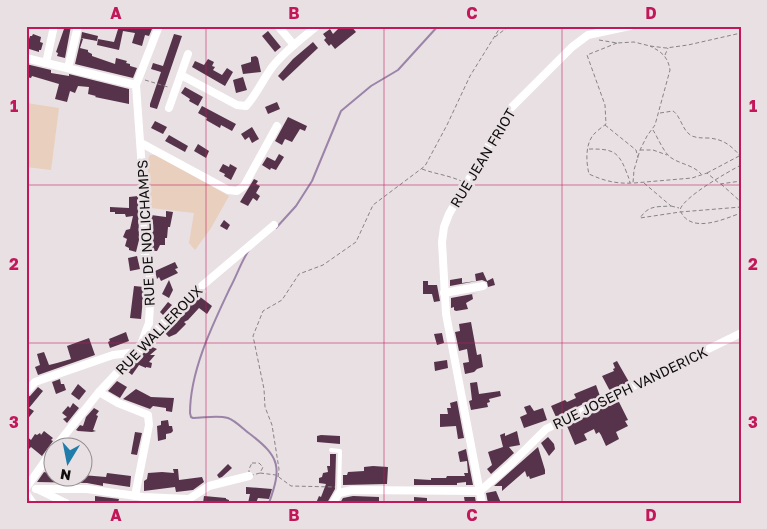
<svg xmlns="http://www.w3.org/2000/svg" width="767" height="529" font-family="'Golos Text',sans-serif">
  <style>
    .green { fill: #e9cfbd }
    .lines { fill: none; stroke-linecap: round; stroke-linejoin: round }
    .stream { stroke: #9c84a9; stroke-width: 2 }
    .building { fill: #56334a }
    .path { stroke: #898385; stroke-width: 1; stroke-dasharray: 4 2.5; stroke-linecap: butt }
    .lane { stroke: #fff; stroke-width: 4 }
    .street { stroke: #fff; stroke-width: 8 }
    .grid { fill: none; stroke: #c2185b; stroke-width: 1; stroke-opacity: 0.55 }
    .labels { text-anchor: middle; stroke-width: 5; stroke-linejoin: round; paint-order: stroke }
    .street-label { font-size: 14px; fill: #100d0e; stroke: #e8e0e2 }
    .neatline { fill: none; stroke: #c2185b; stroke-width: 2 }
    .grid-label { font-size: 16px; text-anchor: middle; font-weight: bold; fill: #c2185b }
  </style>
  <rect width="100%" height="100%" fill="#e8e0e2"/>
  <!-- green -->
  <g class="green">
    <path d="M26,103l33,5 -8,62 -25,-3z"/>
    <path d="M150,155h6l73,41 -18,32 -16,22 -6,-7 5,-30 -43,-5 -4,-47z"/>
  </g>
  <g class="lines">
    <!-- stream -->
    <g class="stream">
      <path d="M276,228l20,-22 16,-25 29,-70 30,-25 27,-16 40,-44"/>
      <path d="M249,250c-8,12 -12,25 -19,38 -18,38 -40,83 -40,125l1,4 2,1c11,0 24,-3 35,0 8,3 15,11 22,16 30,23 32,33 19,69"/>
    </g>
  </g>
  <!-- building -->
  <g class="building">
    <path d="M65,26h6l-6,32 -8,-2 1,-3 -2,-1z"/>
    <path d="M119,26h32l-1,3h2l-3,7 -4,-1 -3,11 -10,-3 3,-10 -12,-2 -4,19 -22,-5 1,-6 16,3z"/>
    <path d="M341,26h10l5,6 -21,17 -4,-5 -2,2 -5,-6 2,-2 -3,-4 7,-5 3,5z"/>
    <path d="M268,31l13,16 -6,5 -13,-16z"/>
    <path d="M82,32l16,4 -1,5 -16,-3z"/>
    <path d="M33,34l8,3 -1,5 3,1 -2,7h-2v2l-13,-4v-10l3,1 1,-3h2z"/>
    <path d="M174,34l8,2 -25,73 -7,-2v-3l11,-32 -10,-3 2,-6 10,3z"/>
    <path d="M81,38l2,1 -3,9 8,2v2l4,2v2l23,8 1,-6 11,3 -1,2 4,1v2l7,2 -4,10 -58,-14z"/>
    <path d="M313,42l5,6 -35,33 -5,-5 15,-17z"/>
    <path d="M256,56l2,2 3,14 -18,2 -2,-9 10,-3v-5z"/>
    <path d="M208,59l6,3 -2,4 3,1 -2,3 9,5 5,-7 6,4 -8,14 -33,-19 3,-6 9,4z"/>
    <path d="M26,64l25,6v3l18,3v-2l60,15v15l-34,-7 1,-1 -8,-2 1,-7 -11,-1 -3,7 -5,-2 -3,11 -12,-3 4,-15 -27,-8 -1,2 -5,-1z"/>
    <path d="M243,77l4,13 -11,3 -3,-13z"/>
    <path d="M185,87l18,10 -5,9 -9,-5 1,-2 -9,-6z"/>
    <path d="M277,102l3,7 -12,5 -3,-7z"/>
    <path d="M202,106l34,18 -4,7 -11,-6 -1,3 -14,-8 1,-2 -9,-5z"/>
    <path d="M288,117l19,9 -2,5 -5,-2 -8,13 -7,-3 -3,6 -7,-4z"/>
    <path d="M155,121l12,6 -4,7 -12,-6z"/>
    <path d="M252,127l7,12 -7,4 -3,-6 -4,3 -4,-6z"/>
    <path d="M169,135l19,11 -3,6 -20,-11z"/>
    <path d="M198,144l11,7 -3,7 -12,-7z"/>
    <path d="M279,154l5,3 -8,13 -5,-2 -1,2 -8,-5 5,-8 8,4z"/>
    <path d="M223,164l6,3 1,-3 7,4 -6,12 -7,-4 1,-2 -6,-3z"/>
    <path d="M254,179l4,2 -2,3 4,2 -4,7 4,3 -3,5 -4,-3 -5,8 -8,-4z"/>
    <path d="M138,196l1,44 -3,12 -7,-2v-2l-4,-2 2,-7 -4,-2 3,-7 4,-1 3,-13 -7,1 -1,-3h-10v-2h-5v-5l19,1v-11z"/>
    <path d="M166,211l7,1 -3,15h-2l-1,11h-2v7h-5l-3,6h-7l1,-36 15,2z"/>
    <path d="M224,220l6,5 -3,5 -7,-4z"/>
    <path d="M137,256l3,13 -10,2 -2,-13z"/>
    <path d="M175,262l3,6 -3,1 3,4 -17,8 -2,-4 -2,2 -2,-8z"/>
    <path d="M483,272l4,9 6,-3 2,7 -7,2 -1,-5 -5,-2 -32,6v-6l12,-2v5l14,-2 -1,-7z"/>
    <path d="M169,280l4,10 -4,8 -7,-4z"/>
    <path d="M423,281h5v4h9l3,16 -6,1 -2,-8h-9z"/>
    <path d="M134,286l10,1 -3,32 -11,-1z"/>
    <path d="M478,293l-6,1 1,5 -7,4 2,6 -12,2 -2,-1v-3l-3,1v-10z"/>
    <path d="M199,296l13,10 -5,8 -8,-6 -11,12 -4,2 2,2 -10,10 -7,3 -5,-5 21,-18 -2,-3z"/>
    <path d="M168,302l4,3 -9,10 -3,-3z"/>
    <path d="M471,322l6,33 4,-1 2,13 -6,2 -3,3 -9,2 -2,-11 6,-1 -2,-13 -8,2 -4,-19 5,-1 -1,-7z"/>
    <path d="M126,332l3,9 -19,7 -2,-6 2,-1 -1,-2z"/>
    <path d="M442,333l2,10 -7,2 -3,-11z"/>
    <path d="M89,338l6,17 -57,20 -3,-8 5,-2 -3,-11 7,-2 5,13 8,-2 14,-4 -4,-13z"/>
    <path d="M150,346l7,3 -7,6h5l-6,7 3,1 -1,5 -5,-1v1l-7,-3 -7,10 -5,-4z"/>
    <path d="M447,360l1,8 -13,3 -1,-9z"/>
    <path d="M617,361l12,21 -19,9 -8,-15 12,-5 -1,-2 2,-1 -2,-5z"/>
    <path d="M60,379l1,5h3l2,6 -10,4 -4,-12z"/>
    <path d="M117,381l10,6 -7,11 -12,-7z"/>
    <path d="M477,382l2,12 21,-3 1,5 -12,3 1,3 -3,1 1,4 -17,3 -2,-9 3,-1 -2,-17z"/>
    <path d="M78,384l8,7 -7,9 -8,-6z"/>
    <path d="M596,385l4,11 -44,21 -5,-11 14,-6 2,2 9,-4 -2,-4z"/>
    <path d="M38,387l5,4 -14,17 5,3 -8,10v-24l4,-1z"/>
    <path d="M136,389l15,8 23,1 -2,14 -6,-1v-3l-13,-2 -3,3 -27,-10z"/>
    <path d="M618,400l10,20 -3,1 3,5 -12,6 3,7 -13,7 -5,-11 -2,-3 -3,2 -2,-5 -10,5 3,6 -12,5 -8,-19z"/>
    <path d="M457,401l7,37 -6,1 -2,-13 -16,1v-13h8l-1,-6h4l-1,-5z"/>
    <path d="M73,403l6,5 -12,15 -4,-4 4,-2 -5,-4 6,-7 2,2z"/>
    <path d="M530,405l4,6 9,-3 4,12 -23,8 -4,-11 7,-3 -3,-7z"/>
    <path d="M94,408l5,3 -3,4 2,1 -5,14 3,1 -4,1 -14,-1 -2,-1 4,-5 3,1 3,-9z"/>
    <path d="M168,420l1,6h3l1,5 -2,2 -5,1v5l-8,2 -1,-15 4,-1v-4z"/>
    <path d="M44,431l9,7 -2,2 2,1 -11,15 -11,-9 -5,5v-16l5,4 4,-6 2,1 3,-2 1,2z"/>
    <path d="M517,431l3,14 -11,2 5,6 -23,21 -4,-5 5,-4 -4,-13 15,-5 -3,-12 5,-2v3z"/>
    <path d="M135,432l7,1 -5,22 -6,-1z"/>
    <path d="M321,435l19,1v8l-23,-2v-6z"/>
    <path d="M548,437l6,7 1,5 -6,7 -8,-13z"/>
    <path d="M538,447l7,23v4l-15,5 -1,-3 -2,1 -2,-6 -23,20v-5h-8z"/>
    <path d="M466,449l7,36h-7v-3l-9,1v2h-43v-6l17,1v-2h15l1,-2h18l-1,-3h4l-1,-12 -7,1 -2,-10z"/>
    <path d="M330,454h6l-1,35 -8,14h-11l3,-7 2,1 5,-13 -7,-1v-5l3,-1 1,-4 5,-1 -1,-6h3z"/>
    <path d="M228,464l4,4 -10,9 -3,1 -2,-3z"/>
    <path d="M373,466l15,1 -1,17 -44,1v-10h4l1,-3 16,-1v-4z"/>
    <path d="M173,469h5l1,11 23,-3 2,5 -11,8 -17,2 -1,-5 -31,4v-10l3,-2 1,-6 14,-1 12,1z"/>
    <path d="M44,472l8,2v2h18l1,2h11v-3l24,2 1,-4 24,3 -1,11 -27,-4v3l-16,-3 -50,-1z"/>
    <path d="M246,487l26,2 -3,10 -11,-1 -2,5h-8l2,-9h-4z"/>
    <path d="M496,491l5,12h-13l-2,-10z"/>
    <path d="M95,496l24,3 -1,4h-23z"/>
    <path d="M204,496l22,2v1l3,1v3h-26z"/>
    <path d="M353,496l26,1v6h-39l3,-5z"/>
    <path d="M414,497l13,1v5h-13z"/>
    <path d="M464,497h11l1,6h-11z"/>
  </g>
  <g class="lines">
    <!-- path -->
    <g class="path">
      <path d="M495,37l14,-11"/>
      <path d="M599,40l18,3 17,-1 16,4 16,2 22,-3 53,-12"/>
      <path d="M617,43l-30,12 18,50 1,19c-4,3 -9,7 -12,10 -9,10 -8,28 -5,40 15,7 28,10 44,9l1,-13 6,-20 7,-14 8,-11 15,-55c-2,-13 -8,-18 -20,-24"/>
      <path d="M665,55l3,-7"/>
      <path d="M145,80l23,7"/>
      <path d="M660,113l13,-2c8,5 9,20 19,25 5,2 10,2 16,2 15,1 23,7 33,19"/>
      <path d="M605,125l31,25 2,8"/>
      <path d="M653,130c5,8 10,21 17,27 9,7 24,8 31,17"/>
      <path d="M589,149c22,0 29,1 37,22 2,5 3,7 4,12"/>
      <path d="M640,150h13l14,5"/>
      <path d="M741,165c-13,7 -58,32 -61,45 10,25 44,9 61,3"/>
      <path d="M422,169c13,5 26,6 39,12"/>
      <path d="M707,173l34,-18"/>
      <path d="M634,183l58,-5 15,-5 13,11 21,-3"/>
      <path d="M644,183l27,23c-15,1 -22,-1 -31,12l40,-6 61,-5"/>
      <path d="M721,184l20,18"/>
      <path d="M671,206l8,2"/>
      <path d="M252,463h7l4,4 -3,6 -11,3v-7z"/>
      <path d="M260,473l16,2 15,11 44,1"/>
      <path d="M278,477l1,-8 -7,-44 -7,-18 -1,-18 -11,-53 10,-25 19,-11 17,-26 24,-9 33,-23 17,-37 52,-39 22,-41 23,-49 31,-50"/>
    </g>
    <!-- lane -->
    <g class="lane">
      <path d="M331,450l9,1 -1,42"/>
      <path d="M26,490l9,13"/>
    </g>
    <!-- street -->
    <g class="street">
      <path d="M278,26l16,19"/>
      <path d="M26,58l110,27"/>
      <path d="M46,63l8,-37"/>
      <path d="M68,68l10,-42"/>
      <path d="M181,75l56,30 9,1c11,-12 17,-27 27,-40 12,-15 28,-27 44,-40"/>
      <path d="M169,108l19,-54"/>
      <path d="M141,143l87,47 9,1 7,-5 33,-60"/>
      <path d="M444,293l39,-7"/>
      <path d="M139,350l10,-27 2,-37 -2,-18 -5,-17 1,-39 -9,-127 23,-59"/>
      <path d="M26,392l9,-10 78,-27 24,-3"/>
      <path d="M99,392l19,11 30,12 1,10 -14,71"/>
      <path d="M56,446l43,-54 85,-91 90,-76"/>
      <path d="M26,488l26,-37"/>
      <path d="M36,489h51l56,8 46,2 20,-13 40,-10"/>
      <path d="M39,490l27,13"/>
      <path d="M480,491l30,-26 36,-36 195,-96"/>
      <path d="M333,503l6,-10 13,-3 128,1"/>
      <path d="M482,503l-36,-189 -4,-72 2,-15 5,-13 60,-104 63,-63 16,-12 42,-9"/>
    </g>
  </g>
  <!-- grid -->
  <path class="grid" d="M206,26v477M384,26v477M562,26v477M26,185h715M26,343h715"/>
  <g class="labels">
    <!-- street labels -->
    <g class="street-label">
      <text transform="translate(483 158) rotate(-59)" y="5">RUE JEAN FRIOT</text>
      <text transform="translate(146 233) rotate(-93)" y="5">RUE DE NOLICHAMPS</text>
      <text transform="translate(159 330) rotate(-46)" y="5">RUE WALLEROUX</text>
      <text transform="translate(630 388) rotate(-26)" y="5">RUE JOSEPH VANDERICK</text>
    </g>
  </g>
  <!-- border -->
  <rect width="767" height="529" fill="none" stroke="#e8e0e2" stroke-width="55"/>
  <!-- north arrow -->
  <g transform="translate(68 462) rotate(190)"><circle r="24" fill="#e8e0e2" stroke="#928c8d"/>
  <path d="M0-4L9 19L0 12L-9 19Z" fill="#207caa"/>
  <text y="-8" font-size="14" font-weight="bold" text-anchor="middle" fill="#100d0e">N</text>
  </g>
  <rect x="28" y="28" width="712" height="474" class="neatline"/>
  <g class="grid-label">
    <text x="116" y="19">A</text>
    <text x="294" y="19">B</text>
    <text x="472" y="19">C</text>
    <text x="651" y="19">D</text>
    <text x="14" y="112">1</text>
    <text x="753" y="112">1</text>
    <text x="14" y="270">2</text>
    <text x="753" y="270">2</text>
    <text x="14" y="428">3</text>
    <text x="753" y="428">3</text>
    <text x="116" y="521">A</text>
    <text x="294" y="521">B</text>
    <text x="472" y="521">C</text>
    <text x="651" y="521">D</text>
  </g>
</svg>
